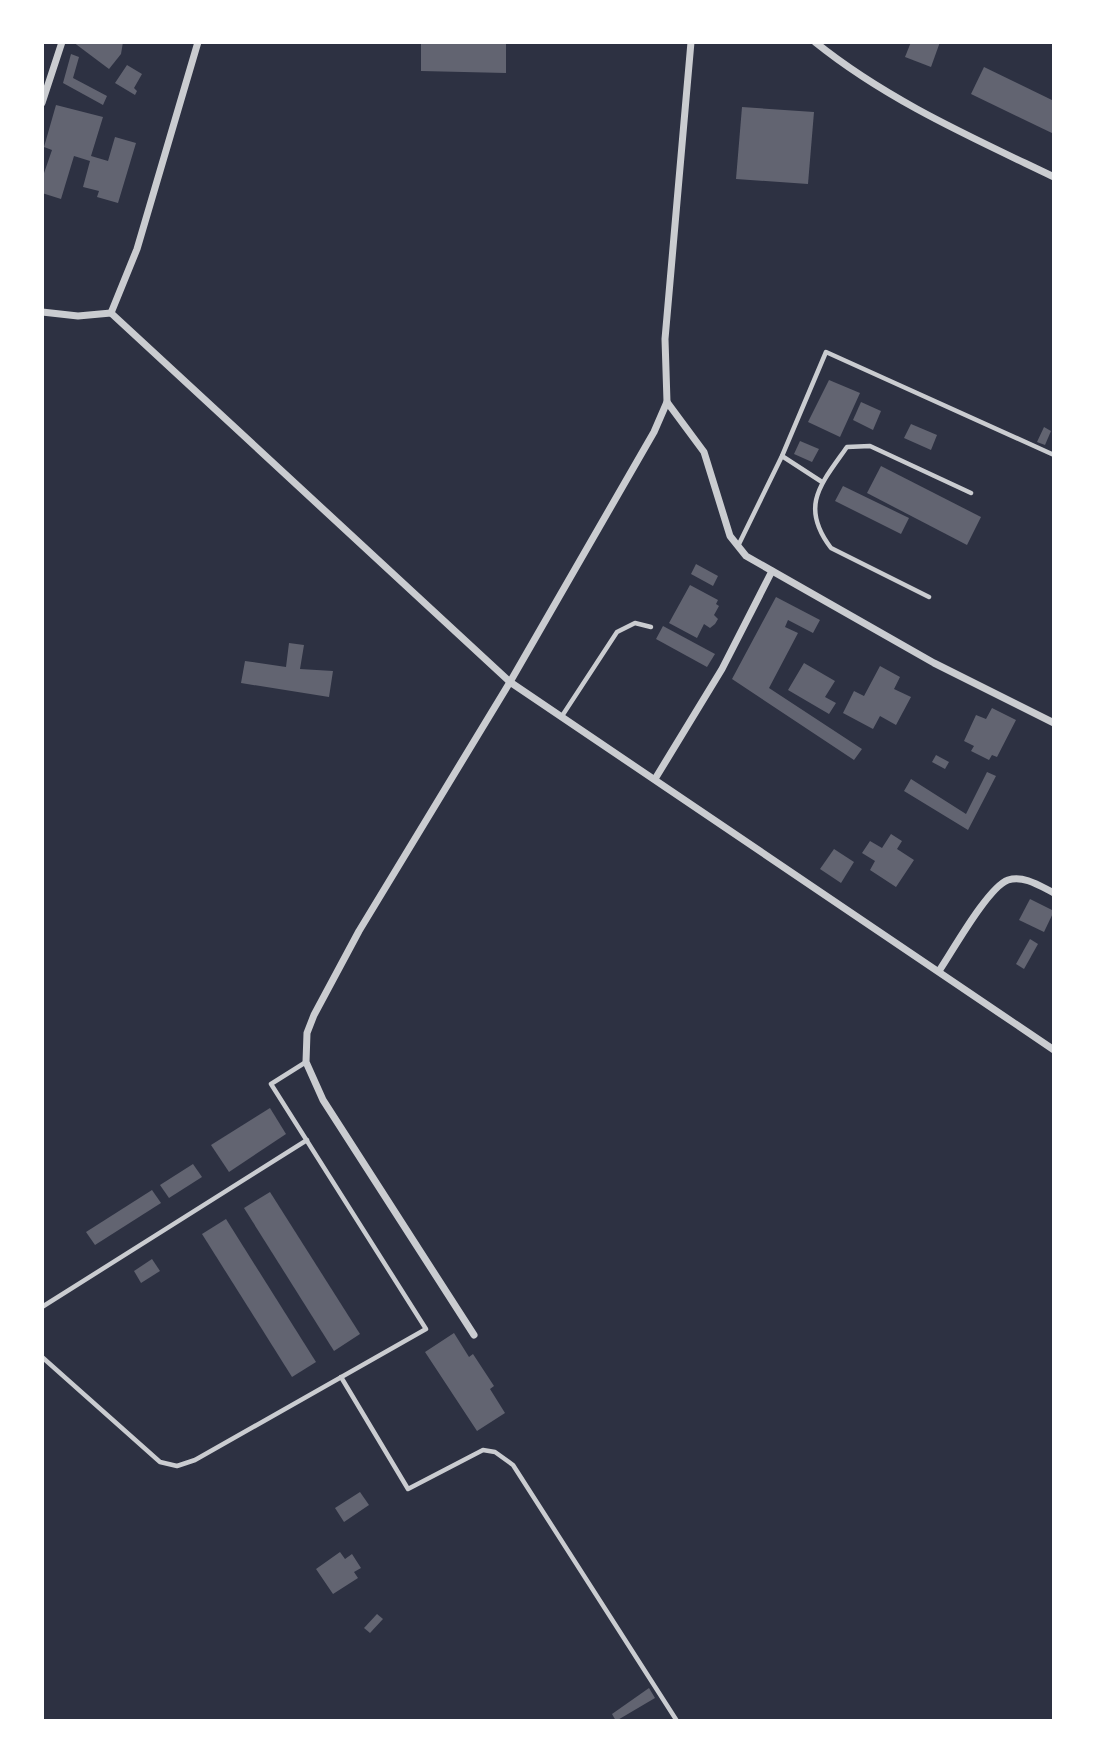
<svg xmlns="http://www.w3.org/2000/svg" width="1096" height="1763" font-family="'Noto Sans',sans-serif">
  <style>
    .building { fill: #626471 }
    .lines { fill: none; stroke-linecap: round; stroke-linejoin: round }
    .service { stroke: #caccd0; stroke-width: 4.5 }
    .minor { stroke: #caccd0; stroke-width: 7 }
  </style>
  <rect width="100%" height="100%" fill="#2d3142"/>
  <!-- building -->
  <g class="building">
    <path d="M73,42h50l-2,12 -12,15z"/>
    <path d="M421,42h85v31l-85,-2z"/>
    <path d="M911,42h29l-9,25 -26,-10z"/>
    <path d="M71,54l8,3 -6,21 34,18 -4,9 -40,-22z"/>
    <path d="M127,65l15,9 -8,14 3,3 -2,4 -20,-12z"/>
    <path d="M984,67l70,34v33l-83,-40z"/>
    <path d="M56,105l47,12 -12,39 17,5 7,-24 21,6 -18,60 -21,-6 2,-6 -16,-4 7,-26 -16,-5 -13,43 -19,-6v-14l10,-29 -8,-3z"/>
    <path d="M742,107l72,5 -6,72 -72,-5z"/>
    <path d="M829,380l31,13 -20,44 -32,-15z"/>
    <path d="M861,402l20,9 -8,19 -20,-10z"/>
    <path d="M911,424l26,11 -6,15 -27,-12z"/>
    <path d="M1044,427l7,4 -6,14 -8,-3z"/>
    <path d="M800,441l19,8 -7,13 -18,-8z"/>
    <path d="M881,466l100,51 -14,28 -100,-52z"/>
    <path d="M843,486l66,32 -8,16 -66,-33z"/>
    <path d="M696,564l22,12 -5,10 -22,-12z"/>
    <path d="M690,585l28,15 -2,4 3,2 -5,9 4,4 -3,5 -5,4 -6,-4 -7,14 -28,-15z"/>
    <path d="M776,597l44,23 -7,13 -25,-13 -3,7 13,6 -29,55 93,61 -8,11 -122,-81z"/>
    <path d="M663,626l52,28 -8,13 -51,-28z"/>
    <path d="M289,643l15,2 -4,24 33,2 -4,26 -88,-14 4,-22 41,6z"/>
    <path d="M804,663l31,18 -10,16 11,6 -7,11 -41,-24z"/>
    <path d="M880,666l20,11 -6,12 17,8 -15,28 -16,-9 -7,13 -30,-16 11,-22 10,5z"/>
    <path d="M992,708l24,12 -19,37 -5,-2 -3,5 -18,-9 3,-5 -10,-5 12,-26 10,4z"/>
    <path d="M936,755l13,7 -4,7 -13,-7z"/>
    <path d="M987,772l9,4 -28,54 -64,-39 7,-12 55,35z"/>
    <path d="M891,834l11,7 -5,8 17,11 -18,27 -26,-17 5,-9 -13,-8 8,-12 12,7z"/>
    <path d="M834,849l20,13 -13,21 -21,-14z"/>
    <path d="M1030,899l24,12 -10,21 -25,-12z"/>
    <path d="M1030,939l8,5 -14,25 -8,-5z"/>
    <path d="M270,1108l16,26 -57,38 -18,-27z"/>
    <path d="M193,1164l9,13 -33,21 -9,-13z"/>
    <path d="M152,1190l9,13 -66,42 -9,-13z"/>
    <path d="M270,1192l90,142 -26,17 -90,-143z"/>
    <path d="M226,1219l90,143 -24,15 -90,-143z"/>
    <path d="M152,1259l8,12 -19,12 -7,-12z"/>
    <path d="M454,1333l15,24 4,-3 21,32 -4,3 15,24 -28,18 -52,-79z"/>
    <path d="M360,1492l9,13 -25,17 -9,-14z"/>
    <path d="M340,1552l5,7 7,-5 9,14 -7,4 4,6 -25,16 -17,-25z"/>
    <path d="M377,1614l6,5 -13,14 -6,-5z"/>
    <path d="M649,1688l6,10 -39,23 -4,-7z"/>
  </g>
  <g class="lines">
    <!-- service -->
    <g class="service">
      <path d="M782,456l40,26"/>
      <path d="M738,546l44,-90 44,-104 228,103"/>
      <path d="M929,597l-98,-49c-32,-42 -10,-64 16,-101l23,-1 101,47"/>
      <path d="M562,716l55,-84 18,-9 16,4"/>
      <path d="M42,1307l265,-167"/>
      <path d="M42,1357l118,105 17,4 18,-6 231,-131 -155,-245 35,-22"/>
      <path d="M341,1377l67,112 75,-39 12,2 18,13 164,256"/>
    </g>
    <!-- minor -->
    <g class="minor">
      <path d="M691,42l-26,297 2,63 37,50 26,84 16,20 188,107 120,60"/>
      <path d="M815,42c72,58 156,95 239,135"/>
      <path d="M42,103l20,-61"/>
      <path d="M42,312l36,4 33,-3 399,369 544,368"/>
      <path d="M111,313l26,-64 61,-207"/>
      <path d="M655,779l67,-110 50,-98"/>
      <path d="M939,971c13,-19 49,-84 69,-91 16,-5 32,6 46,13"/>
      <path d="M474,1335l-151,-235 -17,-38 1,-29 7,-18 45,-84 151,-249 144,-250 13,-30"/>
    </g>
  </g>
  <!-- border -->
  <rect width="1096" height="1763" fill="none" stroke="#ffffff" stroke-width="88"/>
</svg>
